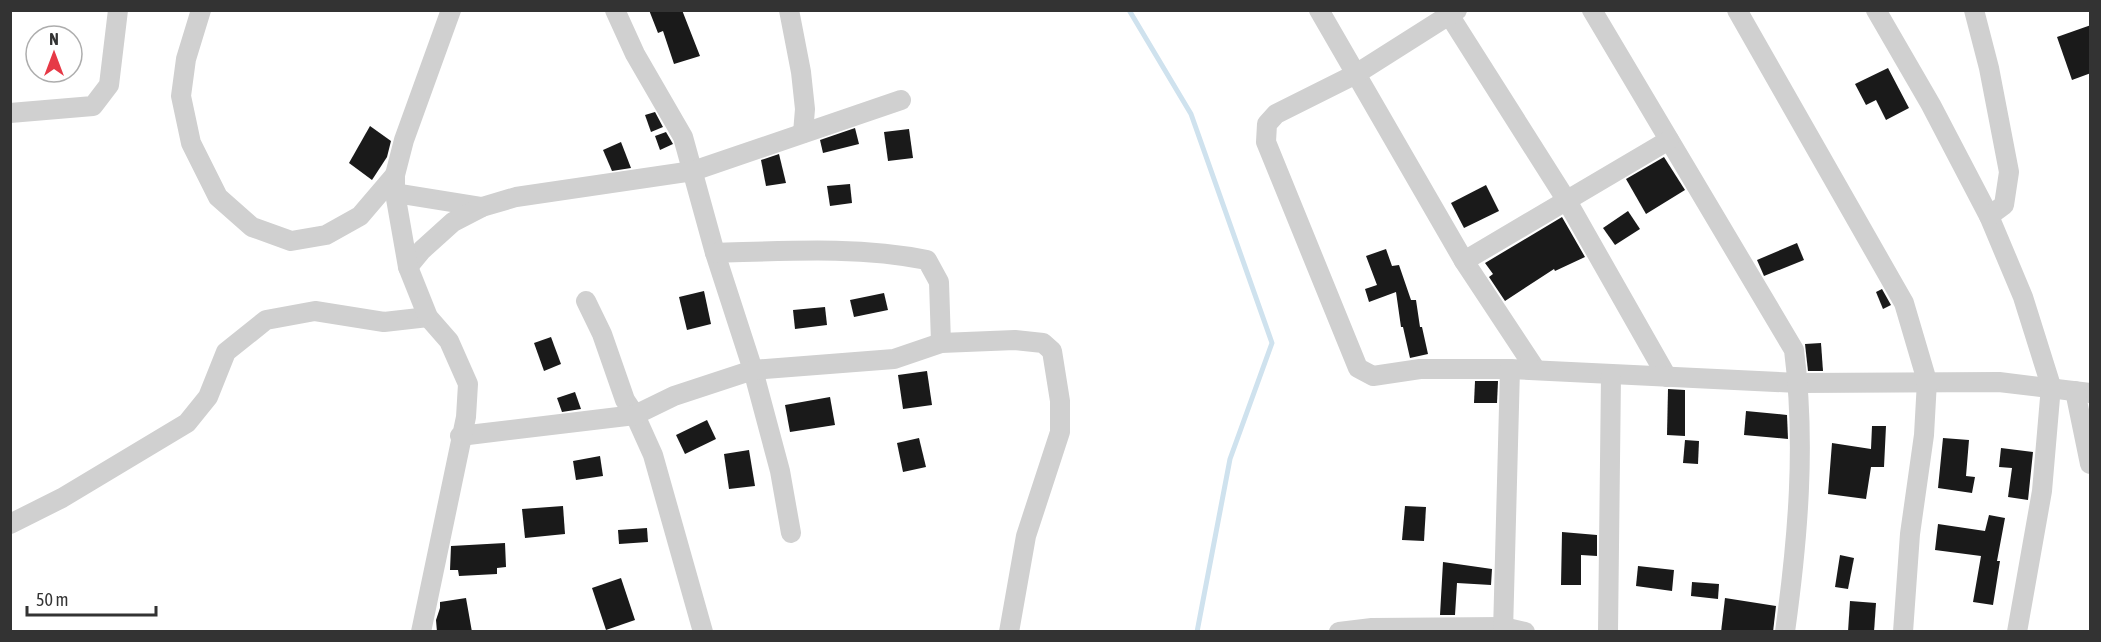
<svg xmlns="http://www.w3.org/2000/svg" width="2101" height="642" font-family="'Asap Condensed',sans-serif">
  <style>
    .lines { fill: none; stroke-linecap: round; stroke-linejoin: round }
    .stream { stroke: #cfe2ee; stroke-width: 5 }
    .building { fill: #1a1a1a }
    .minor { stroke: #d0d0d0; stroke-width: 20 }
  </style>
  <rect width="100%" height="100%" fill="#fff"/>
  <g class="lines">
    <!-- stream -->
    <path class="stream" d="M1129,10l62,104 81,229 -42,116 -33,173"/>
  </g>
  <!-- building -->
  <g class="building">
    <path d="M649,10h33l18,46 -26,8 -11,-33 -5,2z"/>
    <path d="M2091,25v48l-19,7 -15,-43z"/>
    <path d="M1888,68l21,40 -23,12 -10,-20 -10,5 -11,-21z"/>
    <path d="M655,112l8,15 -12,5 -6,-17z"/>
    <path d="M370,126l21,15 -4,16 -15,23 -23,-17z"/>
    <path d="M855,128l4,16 -36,9 -3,-13z"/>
    <path d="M909,129l4,29 -25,3 -4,-29z"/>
    <path d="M666,132l7,12 -13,6 -5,-14z"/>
    <path d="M621,142l10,26 -19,3 -9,-21z"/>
    <path d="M779,154l7,29 -20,3 -5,-26z"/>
    <path d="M1664,157l21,33 -39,24 -20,-35z"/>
    <path d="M850,184l2,19 -22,3 -3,-20z"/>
    <path d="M1486,185l13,26 -35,17 -13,-25z"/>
    <path d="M1628,211l12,18 -25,16 -12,-17z"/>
    <path d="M1562,217l23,40 -30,14 -1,-2 -49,32 -16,-24 4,-3 -8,-11z"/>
    <path d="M1797,243l7,17 -40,16 -7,-16z"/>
    <path d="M1386,249l6,17 7,-1 12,35h5l4,27h2l6,27 -18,4 -7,-31h-2l-5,-35 -27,10 -4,-13 12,-4 -11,-29z"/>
    <path d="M1882,289l9,16 -8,4 -7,-17z"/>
    <path d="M704,291l7,33 -24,6 -8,-33z"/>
    <path d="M884,293l4,17 -34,7 -4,-17z"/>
    <path d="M825,307l2,18 -32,4 -2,-19z"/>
    <path d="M551,337l10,27 -17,7 -10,-28z"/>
    <path d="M1821,343l2,28h-15l-3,-27z"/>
    <path d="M927,371l5,34 -29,4 -5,-34z"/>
    <path d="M1475,381h23l-1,22h-23z"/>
    <path d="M1668,389l17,1v46l-18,-1z"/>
    <path d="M575,392l6,17 -19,3 -5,-14z"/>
    <path d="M830,397l5,28 -45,7 -5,-27z"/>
    <path d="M1746,411l41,4 1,24 -44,-4z"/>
    <path d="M707,420l9,19 -31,15 -9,-19z"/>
    <path d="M1872,426h14l-2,41h-13l-5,32 -38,-5 4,-51 39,6z"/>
    <path d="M919,438l7,29 -23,5 -6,-29z"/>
    <path d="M1943,438l26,2 -3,36 9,1 -3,16 -34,-5z"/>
    <path d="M1685,440l14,1 -1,23 -15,-1z"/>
    <path d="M2001,448l32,4 -5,48 -20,-3 4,-29 -13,-1z"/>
    <path d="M749,450l6,36 -26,3 -5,-35z"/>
    <path d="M600,456l3,20 -27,4 -3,-19z"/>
    <path d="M563,506l2,28 -40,4 -3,-29z"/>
    <path d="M1405,506l21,1 -2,34 -22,-1z"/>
    <path d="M1989,515l16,3 -8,43h3l-7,44 -20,-3 8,-46 -46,-6 3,-26 47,7z"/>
    <path d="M647,528l1,14 -29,2 -1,-14z"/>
    <path d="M1562,532l35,3v21l-16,-1v30h-20z"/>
    <path d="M505,543l1,24 -9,1v6l-38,2 -1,-6h-8l1,-24z"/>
    <path d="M1840,555l14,3 -6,31 -13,-2z"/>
    <path d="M1443,562l49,7 -1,16 -34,-2 -2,32h-15z"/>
    <path d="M1638,566l36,4 -2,21 -36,-5z"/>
    <path d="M621,578l14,42 -29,10 -14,-42z"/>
    <path d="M1692,582l27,2 -1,15 -27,-3z"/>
    <path d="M466,598l6,34h-35l-1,-12 4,-12v-6z"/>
    <path d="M1725,598l51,8 -3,26h-52z"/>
    <path d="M1850,601l26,2 -2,29h-26z"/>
  </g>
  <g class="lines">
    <!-- minor -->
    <g class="minor">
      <path d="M201,10l-15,49 -5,37 10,47 27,54 34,30 39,14 35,-6 34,-19 35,-41"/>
      <path d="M615,10l20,44 48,83 32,116 38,117 27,101 11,62"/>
      <path d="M789,10l12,62 4,37 -2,24"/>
      <path d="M1319,10l145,251 72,109"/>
      <path d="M1446,10l121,191 100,176"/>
      <path d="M1457,10l-101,64 -80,40 -9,10 -1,18 92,226 15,8 47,-7h90l288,14 201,-1 91,11"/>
      <path d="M1592,10l202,340c12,94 4,188 -9,282"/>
      <path d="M1737,10l167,293 23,78 -3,54 -14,99 -7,98"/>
      <path d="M1876,10l55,95 58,111 34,81 28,89 -9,105 -25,141"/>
      <path d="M1974,10l15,58 20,104 -5,33 -15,11"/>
      <path d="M10,113l83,-7 16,-21 9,-75"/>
      <path d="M395,193l87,14"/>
      <path d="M715,253c70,-2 143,-7 212,7l12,22 2,61"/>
      <path d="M1464,261l205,-121"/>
      <path d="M408,267l14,-17 31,-28 29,-15 34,-10 177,-26 208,-71"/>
      <path d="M586,301l16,33 23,66 10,15 18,40 50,177"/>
      <path d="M2075,391l15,73"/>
      <path d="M460,436l175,-21 39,-19 79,-26 141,-11 47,-16 74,-3 28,3 9,8 8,50v31l-34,104 -17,96"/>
      <path d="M10,524l52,-26 125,-75 21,-26 18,-45 40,-32 49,-9 69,11 44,-5"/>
      <path d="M421,632l45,-215 2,-33 -19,-43 -21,-24 -20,-50 -13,-74v-18l9,-35 47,-130"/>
      <path d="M1339,632l33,-4 131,-1 22,5"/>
      <path d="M1503,632l7,-263"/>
      <path d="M1608,632l3,-257"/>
    </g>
  </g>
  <!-- border -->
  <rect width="2101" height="642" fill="none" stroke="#333333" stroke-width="24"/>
  <!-- north arrow -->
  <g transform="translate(54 54)"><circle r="28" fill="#ffffff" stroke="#adadad" stroke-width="1.5"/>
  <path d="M0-4.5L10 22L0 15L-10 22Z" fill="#e63946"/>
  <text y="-9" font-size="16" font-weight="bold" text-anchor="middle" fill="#333333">N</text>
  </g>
  <!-- scale -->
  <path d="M27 606v9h129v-9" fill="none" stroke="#333333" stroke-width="3"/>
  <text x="36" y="606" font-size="18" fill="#333333" stroke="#ffffff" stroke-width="4.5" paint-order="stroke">50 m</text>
</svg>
